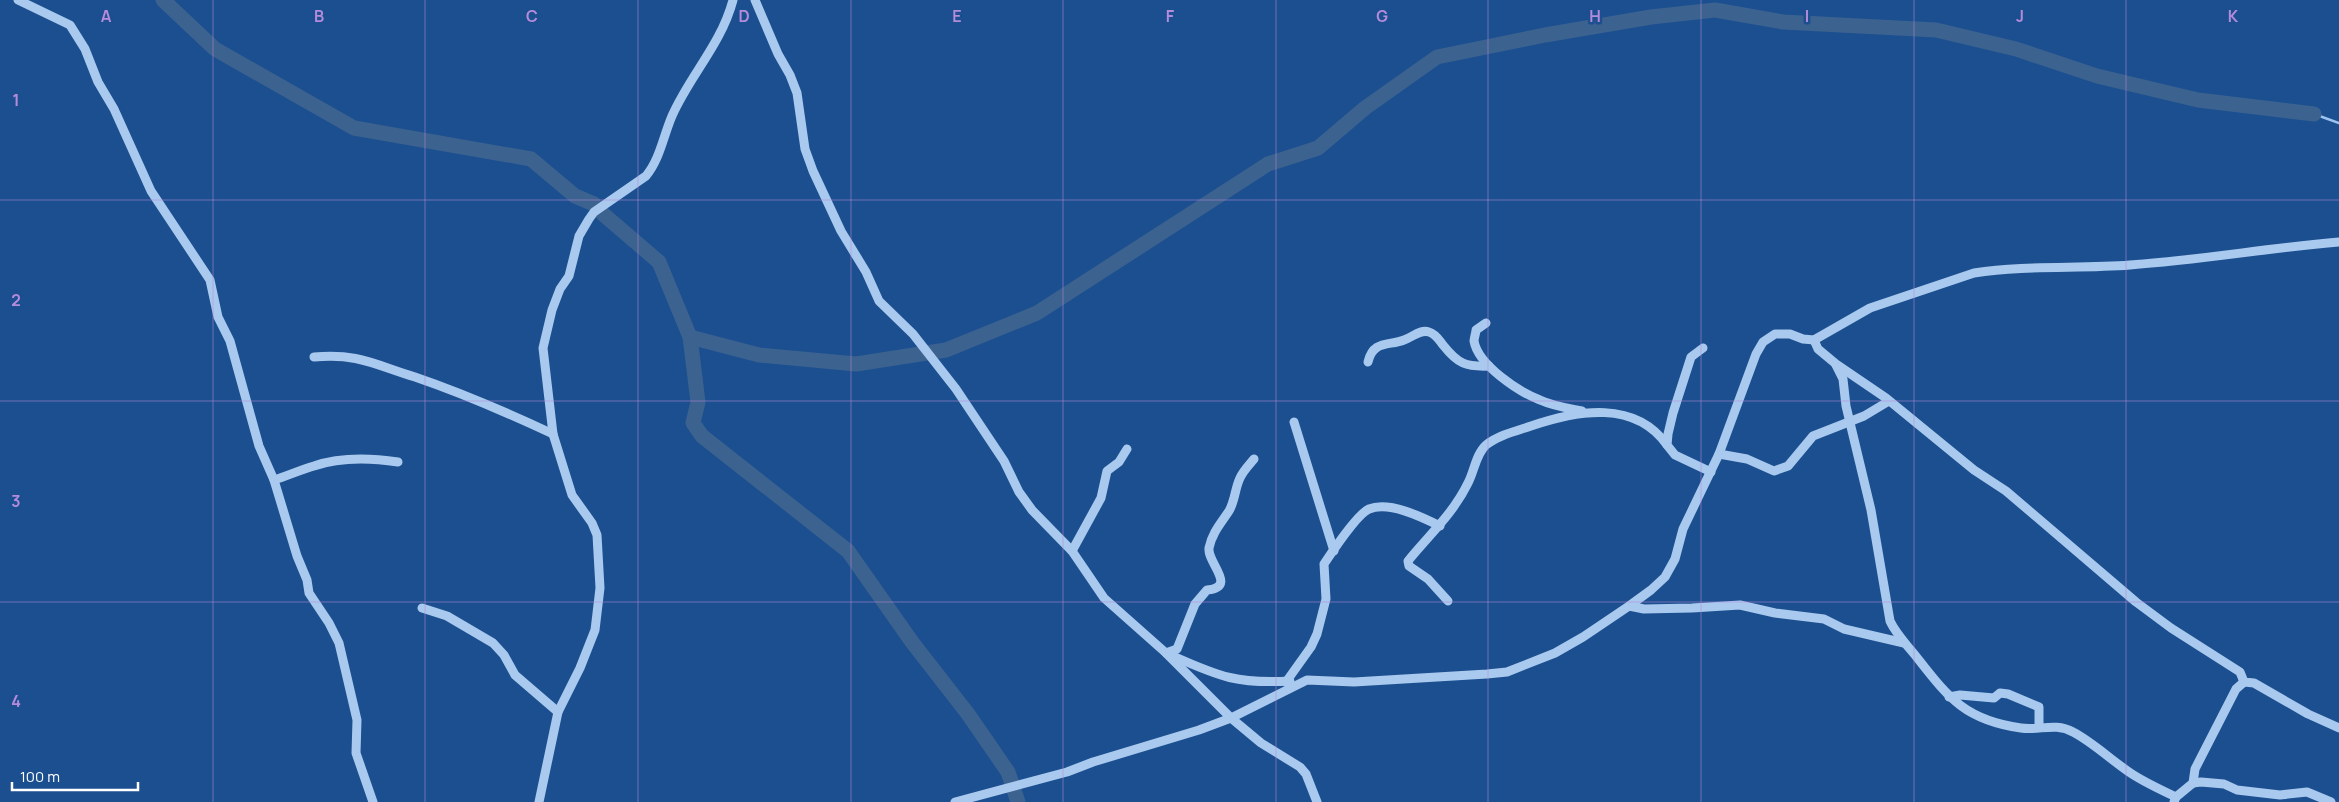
<svg xmlns="http://www.w3.org/2000/svg" width="2339" height="802" font-family="Manrope,sans-serif">
  <style>
    .lines { fill: none; stroke-linecap: round; stroke-linejoin: round }
    .stream { stroke: #9cc4f0; stroke-width: 2.5 }
    .river { stroke: #3c6290; stroke-width: 15 }
    .minor { stroke: #a9c9ee; stroke-width: 9 }
    .grid { fill: none; stroke: #b68bdc; stroke-width: 1; stroke-opacity: 0.55 }
    .grid-label { font-size: 16px; text-anchor: middle; font-weight: bold; fill: #b68bdc; stroke: #1b4f8f; stroke-width: 5; stroke-linejoin: round; paint-order: stroke }
  </style>
  <rect width="100%" height="100%" fill="#1b4f8f"/>
  <g class="lines">
    <!-- stream -->
    <path class="stream" d="M2314,114l25,9"/>
    <!-- river -->
    <g class="river">
      <path d="M163,0l52,49 139,79 177,31 44,37 19,8"/>
      <path d="M603,214l56,48 31,75 8,65 -5,21 9,13 146,115 64,91 56,72 40,58 10,30"/>
      <path d="M690,337l69,18 97,9 90,-14 91,-37 231,-149 50,-16 47,-40 72,-51 108,-22 106,-18 64,-7 68,12 153,8 80,19 81,27 101,24 116,14"/>
    </g>
    <!-- minor -->
    <g class="minor">
      <path d="M18,0l52,25 15,24 13,33 16,27 37,82 59,89 8,37 12,24 29,105 15,34 23,76 10,24 2,13 20,30 10,20 18,77 -1,33 17,49"/>
      <path d="M755,0l23,54 12,21 7,18 8,56 8,22 28,60 25,41 13,29 34,33 43,55 48,72 15,31 13,18 40,41 32,47 62,55 65,65 30,25 39,24 6,7 11,28"/>
      <path d="M1486,323l-10,7c0,3 -2,8 -2,11 4,24 45,51 66,59 13,6 27,8 42,11"/>
      <path d="M1814,340l4,9 18,15 50,34 88,72 32,21 130,111 35,26 69,44 4,10 10,1 54,31 31,14"/>
      <path d="M1703,348l-12,9 -18,56 -5,21 -1,11 8,10 36,17"/>
      <path d="M314,357c45,-4 61,8 101,20 47,16 93,36 138,57"/>
      <path d="M1368,362c5,-22 21,-16 36,-22 9,-3 16,-11 25,-8 7,2 10,8 14,13 15,19 23,22 46,21"/>
      <path d="M1836,365l7,14 3,27 25,104 19,111c6,13 16,23 25,34 33,42 49,65 106,73 18,3 34,-6 52,4 21,11 39,29 59,42 14,9 29,16 44,23"/>
      <path d="M1294,422l40,129"/>
      <path d="M1719,454l28,5 27,12 14,-5 25,-30 51,-20 25,-15"/>
      <path d="M274,480c13,-4 26,-10 40,-14 26,-9 57,-8 84,-4"/>
      <path d="M1072,551l29,-53 6,-27 12,-9 8,-13"/>
      <path d="M1448,601l-20,-22 -19,-13 -1,-5c21,-26 45,-47 60,-78 6,-11 8,-29 18,-38 13,-10 30,-14 45,-19 47,-16 104,-26 136,19"/>
      <path d="M1629,606l15,3 48,-1 48,-3 35,8 49,6 20,10 60,14"/>
      <path d="M422,608l25,8 46,27 11,12 11,20 43,37"/>
      <path d="M1166,653l11,-4 18,-45 12,-14c31,-3 0,-27 2,-42 3,-15 12,-25 20,-37 6,-10 6,-23 11,-33 3,-7 9,-13 14,-19"/>
      <path d="M1173,656c47,21 65,28 117,25"/>
      <path d="M1286,682l25,-35 6,-13 9,-35 -2,-35c8,-12 33,-50 45,-55 20,-8 53,8 71,17"/>
      <path d="M1949,697l11,-2 34,3 6,-5 8,1 31,13v20"/>
      <path d="M2193,783l8,-1 23,2 13,6 43,5 27,-3 24,10"/>
      <path d="M539,802l19,-90 22,-44 15,-38 5,-42 -3,-53 -5,-12 -20,-28 -19,-61 -10,-86 9,-38 8,-21 9,-13 10,-40 10,-17 5,-7 52,-36c14,-17 17,-39 26,-60 18,-41 49,-71 61,-116"/>
      <path d="M955,802l112,-30 26,-10 106,-32 32,-12 76,-38 47,2 133,-8 20,-2 48,-19 28,-16 46,-31 22,-16 14,-13 10,-18 8,-30 36,-75 37,-100 7,-12 12,-8h15l13,5 11,1 56,-32 104,-35c52,-8 104,-4 156,-8 70,-5 139,-17 209,-23"/>
      <path d="M2174,802l2,-5 17,-14 2,-14 41,-80 8,-7"/>
    </g>
  </g>
  <!-- grid -->
  <path class="grid" d="M213,0v802M425,0v802M638,0v802M851,0v802M1063,0v802M1276,0v802M1488,0v802M1701,0v802M1914,0v802M2126,0v802M0,200h2339M0,401h2339M0,602h2339"/>
  <g class="grid-label">
    <text x="106" y="22">A</text>
    <text x="319" y="22">B</text>
    <text x="532" y="22">C</text>
    <text x="744" y="22">D</text>
    <text x="957" y="22">E</text>
    <text x="1170" y="22">F</text>
    <text x="1382" y="22">G</text>
    <text x="1595" y="22">H</text>
    <text x="1807" y="22">I</text>
    <text x="2020" y="22">J</text>
    <text x="2233" y="22">K</text>
    <text x="16" y="106">1</text>
    <text x="16" y="306">2</text>
    <text x="16" y="507">3</text>
    <text x="16" y="707">4</text>
  </g>
  <!-- scale -->
  <path d="M12 782v8h126v-8" fill="none" stroke="#ffffff" stroke-width="2.5"/>
  <text x="20" y="782" font-size="15" fill="#ffffff" stroke="#1b4f8f" stroke-width="4" paint-order="stroke">100 m</text>
</svg>
